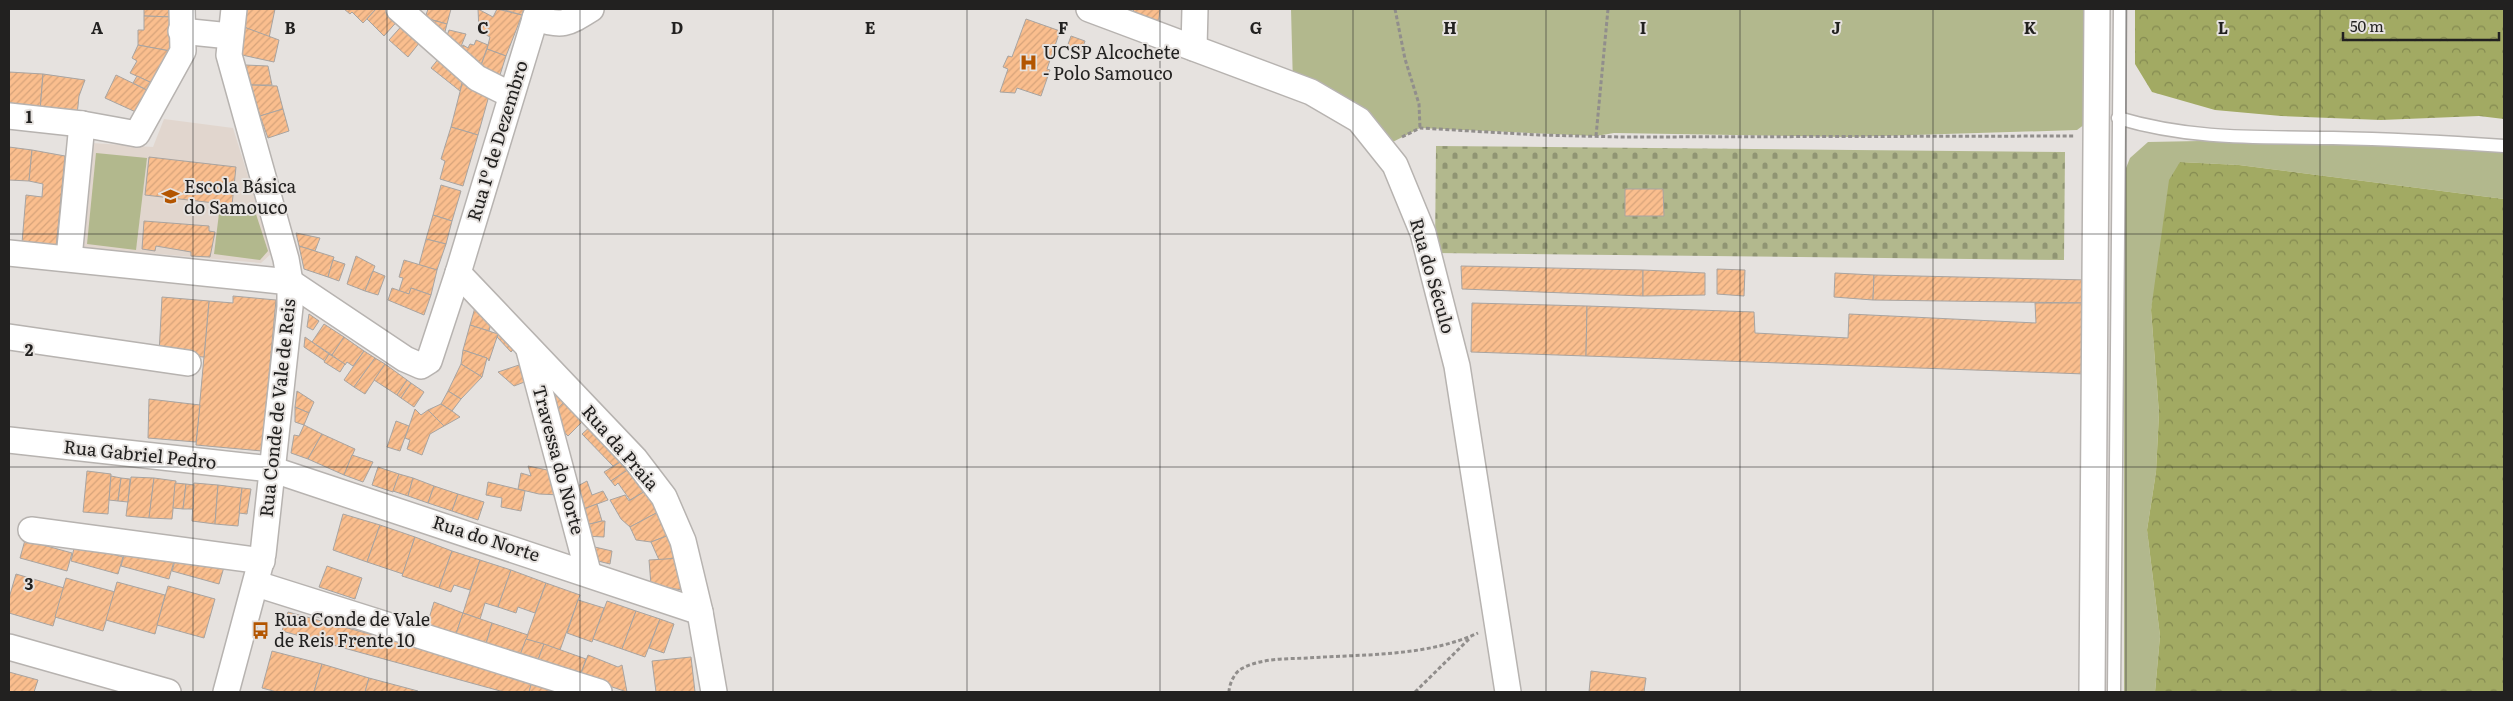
<svg xmlns="http://www.w3.org/2000/svg" width="2513" height="701" font-family="Literata,serif">
  <style>
    .built { fill: #e1d6ce }
    .green { fill: #b2b88d }
    .forest { fill: url(#forest-crowns) }
    .cemetery { fill: url(#cemetery-stones) }
    .building { fill: url(#building-hatch); stroke: #a8a4a1 }
    .lines { fill: none; stroke-linecap: round; stroke-linejoin: round }
    .service-casing { stroke: #b7b3b0; stroke-width: 15 }
    .minor-casing { stroke: #b7b3b0; stroke-width: 28 }
    .path { stroke: #918e8c; stroke-width: 3; stroke-dasharray: 4 2.5; stroke-linecap: butt }
    .service { stroke: #fff; stroke-width: 12 }
    .minor { stroke: #fff; stroke-width: 25 }
    .grid { fill: none; stroke: #222120; stroke-width: 1; stroke-opacity: 0.55 }
    .labels { text-anchor: middle; stroke-width: 4; stroke-linejoin: round; paint-order: stroke }
    .poi-label { font-size: 18px; fill: #222120; stroke: #e6e2df; text-anchor: start }
    .street-label { font-size: 18px; fill: #222120; stroke: #e6e2df }
    .grid-label { font-size: 16px; text-anchor: middle; font-weight: bold; fill: #222120; stroke: #e6e2df; stroke-width: 4; stroke-linejoin: round; paint-order: stroke }
  </style>
  <defs>
    <pattern id="forest-crowns" width="20" height="18" patternUnits="userSpaceOnUse" patternTransform="scale(1.25)"><rect width="20" height="18" fill="#a2aa63"/><path d="M2 6a3 3 0 1 1 6 0M12 15a3 3 0 1 1 6 0" fill="none" stroke="#848a51"/></pattern>
    <pattern id="cemetery-stones" width="16" height="16" patternUnits="userSpaceOnUse" patternTransform="scale(1.25)"><rect width="16" height="16" fill="#b2b88d"/><path d="M2 7V4a2 2 0 0 1 4 0v3zM10 15v-3a2 2 0 0 1 4 0v3z" fill="#909573"/></pattern>
    <pattern id="building-hatch" width="6" height="6" patternUnits="userSpaceOnUse" patternTransform="scale(1.25)"><rect width="6" height="6" fill="#fabe8e"/><path d="M-1 1l2-2M0 6l6-6M5 7l2-2" fill="none" stroke="#d6a37a"/></pattern>
  </defs>
  <rect width="100%" height="100%" fill="#e6e2df"/>
  <!-- built -->
  <path class="built" d="M164,119l69,9 39,125 -11,10 -183,-16 14,-104 61,4z"/>
  <!-- green -->
  <g class="green">
    <path d="M1291,9h796l-2,115 -8,6 -229,7 -234,-4 -18,3 -176,-8 -39,20 -88,-63z"/>
    <path d="M2200,141l201,2 103,9v47l-265,-34 -59,-3 -29,148 8,103 -3,59 -9,58 13,106 -5,56h-31v-519l6,-15 18,-16z"/>
    <path d="M96,153l51,5 -11,92 -49,-6z"/>
    <path d="M220,205l34,3 14,43 -8,9 -46,-6z"/>
  </g>
  <!-- forest -->
  <g class="forest">
    <path d="M2135,9h369v110l-25,-3 -98,4 -100,-4 -66,-6 -63,-18 -17,-28z"/>
    <path d="M2180,162l59,3 265,34v493h-349l5,-56 -13,-106 9,-58 3,-59 -8,-103 18,-130z"/>
  </g>
  <!-- cemetery -->
  <path class="cemetery" d="M1436,146l629,6 -1,108 -629,-7z"/>
  <!-- building -->
  <g class="building">
    <path d="M144,9h30l-1,8 -29,-1z"/>
    <path d="M247,9h28l-6,29 -25,-11z"/>
    <path d="M344,9h32l-13,14 -11,-11 -2,2z"/>
    <path d="M376,9h16l9,8 -17,19 -17,-17z"/>
    <path d="M428,9h23l-4,15 -22,-6z"/>
    <path d="M478,9l15,8 4,-8 25,6 -16,41 -19,-7 3,-12 -11,-6z"/>
    <path d="M501,9h23l-2,6z"/>
    <path d="M1134,9h26l-2,18 -27,-10z"/>
    <path d="M144,16l29,1 -3,34 -32,-6v-15h6z"/>
    <path d="M425,18l22,6 -4,15z"/>
    <path d="M1026,19l34,12 -13,38 3,1 -9,26 -24,-8 -2,5 -15,-1 8,-23 -5,-2 5,-11 4,1z"/>
    <path d="M406,21l18,16 -16,20 -19,-17z"/>
    <path d="M244,27l35,13 -5,22 -32,-7z"/>
    <path d="M449,30l17,4 -8,20 -13,-13z"/>
    <path d="M1071,36l14,5 -5,14 -14,-5z"/>
    <path d="M476,40l12,5 -9,26 -21,-17 5,-9 5,3 2,-4 4,1z"/>
    <path d="M138,45l32,6 -18,32 -22,-10 7,-12 -5,-3z"/>
    <path d="M487,49l19,7 -7,22 -20,-7z"/>
    <path d="M444,52l20,24 -4,15 -29,-23z"/>
    <path d="M245,65l23,1 4,19h-21z"/>
    <path d="M9,72l34,2 -3,37 -31,-3z"/>
    <path d="M43,74l42,6 -6,16 -2,19 -37,-4z"/>
    <path d="M116,75l33,16 -11,22 -33,-15z"/>
    <path d="M137,76l15,7 -3,8 -16,-8z"/>
    <path d="M464,76l26,16 -12,43 -27,-8z"/>
    <path d="M251,85l26,1 6,23 -23,7z"/>
    <path d="M283,109l6,22 -21,7 -8,-22z"/>
    <path d="M451,127l27,8 -15,51 -23,-7 5,-18 -4,-2z"/>
    <path d="M9,147l23,3 -3,31 -20,-1z"/>
    <path d="M32,150l33,6 -9,92 -34,-5 4,-48 16,2 1,-13 -14,-3z"/>
    <path d="M149,157l87,10 -4,38 -87,-10z"/>
    <path d="M441,185l20,6 -9,30 -19,-6z"/>
    <path d="M1625,189h38l1,27h-39z"/>
    <path d="M433,215l19,6 -6,23 -20,-5z"/>
    <path d="M144,221l65,5v5l6,1 -5,25 -19,-1v-4l-35,-6 -1,5 -13,-2z"/>
    <path d="M296,233l24,5 -5,13 -16,-5z"/>
    <path d="M426,239l20,5 -9,26 -18,-5z"/>
    <path d="M299,246l35,11 -6,20 -24,-8z"/>
    <path d="M356,256l19,10 -10,25 -18,-7z"/>
    <path d="M333,260l12,4 -6,17 -11,-4z"/>
    <path d="M404,260l33,10 -6,25 -20,-7 -2,6 -10,-3 4,-13 -4,-1z"/>
    <path d="M1461,266l182,4v26l-181,-7z"/>
    <path d="M1717,269l28,1 -1,26 -27,-2z"/>
    <path d="M1643,270l62,3v22l-62,1z"/>
    <path d="M373,271l12,5 -7,19 -13,-4z"/>
    <path d="M1835,273l39,2 -1,25 -39,-3z"/>
    <path d="M1874,275l213,5 -1,23 -213,-3z"/>
    <path d="M392,288l17,6 2,-6 20,7 -7,20 -36,-15z"/>
    <path d="M233,296l43,4 -14,151 -66,-6 13,-144 24,2z"/>
    <path d="M162,297l47,4 -5,56 -45,-3z"/>
    <path d="M1472,303l115,3 -1,50 -115,-4z"/>
    <path d="M2035,303h51l-1,71 -499,-18 1,-50 167,6 1,21 93,5 1,-24 187,9z"/>
    <path d="M476,304l16,15 -3,12 -19,-6z"/>
    <path d="M309,314l10,7 -6,9 -6,-3z"/>
    <path d="M492,319l25,27 -6,6 -14,-15 1,-3 -8,-8z"/>
    <path d="M324,324l20,13 -12,18 -20,-13z"/>
    <path d="M470,325l28,9 -9,27 -2,-3 -24,-8z"/>
    <path d="M305,337l24,17 -4,7 -21,-14z"/>
    <path d="M344,337l20,14 -11,15 -6,-4 -2,3 -13,-10z"/>
    <path d="M463,350l24,8 -5,19 -21,-13z"/>
    <path d="M364,351l11,7 -21,29 -10,-7z"/>
    <path d="M329,354l16,10 -5,8 -16,-10z"/>
    <path d="M375,358l10,6 -20,30 -11,-7z"/>
    <path d="M385,364l22,16 -10,15 -23,-15z"/>
    <path d="M461,364l21,13 -21,22 -13,-8z"/>
    <path d="M522,364l5,17 -13,5 -16,-14z"/>
    <path d="M407,380l4,3 -10,15 -4,-3z"/>
    <path d="M550,380l18,18 -18,19z"/>
    <path d="M411,383l13,9 -10,15 -13,-9z"/>
    <path d="M297,391l17,11 -5,11 -14,-6z"/>
    <path d="M448,391l13,8 -9,12 -11,-7z"/>
    <path d="M568,398l18,20 -18,18 -18,-19z"/>
    <path d="M149,399l51,6 -4,37 -48,-4z"/>
    <path d="M441,404l11,7 8,6 -16,9 -16,-16z"/>
    <path d="M295,407l14,6 -5,12 -9,-3z"/>
    <path d="M415,409l6,6 7,-5 16,16 -14,8 -8,21 -15,-6 3,-9 -5,-2z"/>
    <path d="M396,421l13,5 -9,25 -13,-4z"/>
    <path d="M304,425l18,9 -14,25 -17,-6 3,-18 5,1z"/>
    <path d="M592,425l30,36 -9,5 -31,-32z"/>
    <path d="M322,434l33,15 -11,26 -36,-16z"/>
    <path d="M352,455l21,7 -10,20 -19,-7z"/>
    <path d="M622,461l7,8 -18,12 -7,-9z"/>
    <path d="M528,466l24,5 8,24 -21,-1 -21,-5 3,-16 10,3z"/>
    <path d="M378,467l21,7 -6,18 -21,-7z"/>
    <path d="M629,469l18,21 -17,10 -12,-17 -3,3 -4,-5z"/>
    <path d="M87,471l24,3 -3,40 -25,-2z"/>
    <path d="M399,474l14,4 -5,18 -15,-5z"/>
    <path d="M111,476l10,2 -3,23 -9,-1z"/>
    <path d="M131,477l23,1 -5,40 -23,-2z"/>
    <path d="M121,478l9,1 -2,23 -10,-1z"/>
    <path d="M154,478l22,3 -4,38 -23,-1z"/>
    <path d="M413,478l21,8 -6,17 -20,-7z"/>
    <path d="M587,481l5,14 11,-4 5,9 -30,11 -6,-22z"/>
    <path d="M488,482l37,9 -4,20 -20,-4 1,-9 -16,-3z"/>
    <path d="M175,483l11,1 -3,25 -10,-1z"/>
    <path d="M194,483l24,2 -3,39 -23,-3z"/>
    <path d="M186,484l8,1 -1,24h-10z"/>
    <path d="M218,485l24,3 -4,38 -23,-2z"/>
    <path d="M434,486l24,8 -6,17 -24,-8z"/>
    <path d="M242,488l9,1 -4,25 -8,-1z"/>
    <path d="M647,490l13,21 -30,16 -9,-8 -11,-19 15,-5 4,6z"/>
    <path d="M458,494l26,8 -6,18 -26,-9z"/>
    <path d="M597,504l5,17 -20,5 -4,-15z"/>
    <path d="M660,511l12,23 -21,8 -15,-2 -6,-13z"/>
    <path d="M343,514l37,11 -13,37 -34,-12z"/>
    <path d="M602,521h3l-1,16 -19,-1 -3,-10z"/>
    <path d="M380,525l35,12 -12,37 -36,-12z"/>
    <path d="M672,534l10,24 -23,2 -8,-18z"/>
    <path d="M415,537l37,14 -13,37 -37,-12z"/>
    <path d="M25,540l47,13 -5,18 -47,-13z"/>
    <path d="M75,544l48,13 -5,17 -47,-13z"/>
    <path d="M586,545l26,6 -2,13 -20,-5z"/>
    <path d="M126,548l48,13 -5,18 -48,-13z"/>
    <path d="M452,551l28,9 -10,30 -16,-5 -3,7 -12,-4z"/>
    <path d="M177,554l47,13 -5,17 -47,-13z"/>
    <path d="M682,558l4,29 -4,3 -31,-5 -2,-25z"/>
    <path d="M480,560l31,10 -13,37 -13,-4 -5,16 -17,-6z"/>
    <path d="M327,566l35,12 -7,21 -36,-12z"/>
    <path d="M511,570l35,13 -11,30 -17,-6 -2,6 -18,-6z"/>
    <path d="M16,574l48,14 -11,38 -44,-13v-15z"/>
    <path d="M66,578l49,14 -12,39 -48,-14z"/>
    <path d="M117,582l48,13 -10,39 -49,-14z"/>
    <path d="M546,583l34,12 -20,55 -34,-11z"/>
    <path d="M168,586l47,13 -11,39 -47,-13z"/>
    <path d="M578,600l26,8 -12,34 -25,-9z"/>
    <path d="M607,601l29,10 -14,38 -29,-10z"/>
    <path d="M434,602l29,11 -7,21 -29,-9z"/>
    <path d="M636,611l24,8 -15,38 -23,-8z"/>
    <path d="M288,612l245,66 -4,14h-25l-222,-61z"/>
    <path d="M463,613l29,10 -6,21 -30,-10z"/>
    <path d="M660,619l14,5 -10,29 -15,-5z"/>
    <path d="M492,623l36,12 -8,20 -34,-11z"/>
    <path d="M526,639l18,5 -6,16 -18,-5z"/>
    <path d="M544,644l42,15 -6,17 -42,-16z"/>
    <path d="M272,651l50,13 -8,28h-37l-15,-4z"/>
    <path d="M588,655l30,12 4,-2 5,27 -47,-16z"/>
    <path d="M691,657l4,35h-39l-4,-31z"/>
    <path d="M322,664l47,14 -4,14h-51z"/>
    <path d="M1591,671l55,7 -2,14h-55z"/>
    <path d="M9,672l29,8 -4,12h-25z"/>
    <path d="M369,678l49,13 -1,1h-52z"/>
    <path d="M533,678l43,14h-47z"/>
  </g>
  <g class="lines">
    <defs>
      <g id="service">
        <path d="M2118,118c74,22 139,19 215,20 58,1 114,4 171,8"/>
        <path d="M2114,692l6,-683"/>
      </g>
      <g id="minor">
        <path d="M399,9l78,69 34,17"/>
        <path d="M1089,9l222,83 48,28 36,45 28,68 34,133 51,326"/>
        <path d="M535,18c27,9 32,6 56,-9"/>
        <path d="M181,31l49,5"/>
        <path d="M1194,48l1,-39"/>
        <path d="M9,116l73,8 55,10 46,-83 -1,-42"/>
        <path d="M9,253l281,29 115,77 16,7 8,-5 29,-88 80,-264"/>
        <path d="M69,258l13,-134"/>
        <path d="M458,273l177,186 29,38 19,44 17,71 14,80"/>
        <path d="M9,337l179,26"/>
        <path d="M529,350l59,222"/>
        <path d="M9,440l262,29 429,143"/>
        <path d="M31,530l231,31"/>
        <path d="M257,584l342,108"/>
        <path d="M9,647l159,45"/>
        <path d="M226,692l37,-138 27,-247v-25l-4,-23 -57,-204 5,-46"/>
        <path d="M2092,692l5,-683"/>
      </g>
    </defs>
    <!-- service casing -->
    <use href="#service" class="service-casing"/>
    <!-- minor casing -->
    <use href="#minor" class="minor-casing"/>
    <!-- path -->
    <g class="path">
      <path d="M1395,9l10,50 14,45 1,24"/>
      <path d="M1596,136l12,-127"/>
      <path d="M1402,137l18,-9 119,7 82,2 454,-1"/>
      <path d="M1229,692c0,-7 5,-19 12,-23 20,-11 44,-10 67,-11 56,-4 118,-1 170,-25"/>
      <path d="M1415,692l55,-54"/>
    </g>
    <!-- service -->
    <use href="#service" class="service"/>
    <!-- minor -->
    <use href="#minor" class="minor"/>
  </g>
  <!-- grid -->
  <path class="grid" d="M193,9v683M387,9v683M580,9v683M773,9v683M967,9v683M1160,9v683M1353,9v683M1546,9v683M1740,9v683M1933,9v683M2126,9v683M2320,9v683M9,234h2495M9,467h2495"/>
  <!-- icons -->
  <defs>
    <symbol id="hospital-bare" viewBox="-9 -9 18 18"><path d="M-5-5h3v3.5h4V-5h3V5h-3V1.5h-4V5h-3Z" fill="#b35500" stroke="#e6e2df" stroke-width="2.5" paint-order="stroke"/></symbol>
    <symbol id="school-bare" viewBox="-9 -9 18 18"><path d="M0-5L7-2L0 1L-7-2ZM-4 1L0 2.5L4 1V4Q0 6-4 4Z" fill="#b35500" stroke="#e6e2df" stroke-width="2.5" paint-order="stroke"/></symbol>
    <symbol id="bus-bare" viewBox="-9 -9 18 18"><path d="M-5-6H5V4H4V6H2V4H-2V6H-4V4H-5ZM-3.5-4V0h7V-4ZM-3.5 1.2v1.5H-2V1.2ZM2 1.2v1.5H3.5V1.2Z" fill="#b35500" stroke="#e6e2df" stroke-width="2.5" paint-order="stroke"/></symbol>
  </defs>
  <g fill-rule="evenodd">
    <use href="#hospital-bare" x="1016" y="50" width="25" height="25"/>
    <use href="#school-bare" x="158" y="184" width="25" height="25"/>
    <use href="#bus-bare" x="248" y="618" width="25" height="25"/>
  </g>
  <g class="labels">
    <!-- poi labels -->
    <g class="poi-label">
      <text x="1043" y="59">UCSP Alcochete<tspan x="1043" dy="21">- Polo Samouco</tspan></text>
      <text x="184" y="193">Escola Básica<tspan x="184" dy="21">do Samouco</tspan></text>
      <text x="274" y="626">Rua Conde de Vale<tspan x="274" dy="21">de Reis Frente 10</tspan></text>
    </g>
    <!-- street labels -->
    <g class="street-label">
      <text transform="translate(498 141) rotate(-73)" y="6">Rua 1º de Dezembro</text>
      <text transform="translate(1432 276) rotate(74)" y="6">Rua do Século</text>
      <text transform="translate(278 408) rotate(-84)" y="6">Rua Conde de Vale de Reis</text>
      <text transform="translate(620 448) rotate(49)" y="6">Rua da Praia</text>
      <text transform="translate(140 455) rotate(6)" y="6">Rua Gabriel Pedro</text>
      <text transform="translate(558 460) rotate(75)" y="6">Travessa do Norte</text>
      <text transform="translate(486 539) rotate(18)" y="6">Rua do Norte</text>
    </g>
  </g>
  <g class="grid-label">
    <text x="97" y="34">A</text>
    <text x="290" y="34">B</text>
    <text x="483" y="34">C</text>
    <text x="677" y="34">D</text>
    <text x="870" y="34">E</text>
    <text x="1063" y="34">F</text>
    <text x="1256" y="34">G</text>
    <text x="1450" y="34">H</text>
    <text x="1643" y="34">I</text>
    <text x="1836" y="34">J</text>
    <text x="2030" y="34">K</text>
    <text x="2223" y="34">L</text>
    <text x="29" y="123">1</text>
    <text x="29" y="356">2</text>
    <text x="29" y="590">3</text>
  </g>
  <!-- border -->
  <rect width="2513" height="701" fill="none" stroke="#222120" stroke-width="20"/>
  <!-- scale -->
  <path d="M2343 32v8h156v-8" fill="none" stroke="#222120" stroke-width="2.5"/>
  <text x="2350" y="32" font-size="15" fill="#222120" stroke="#e6e2df" stroke-width="4" paint-order="stroke">50 m</text>
</svg>
